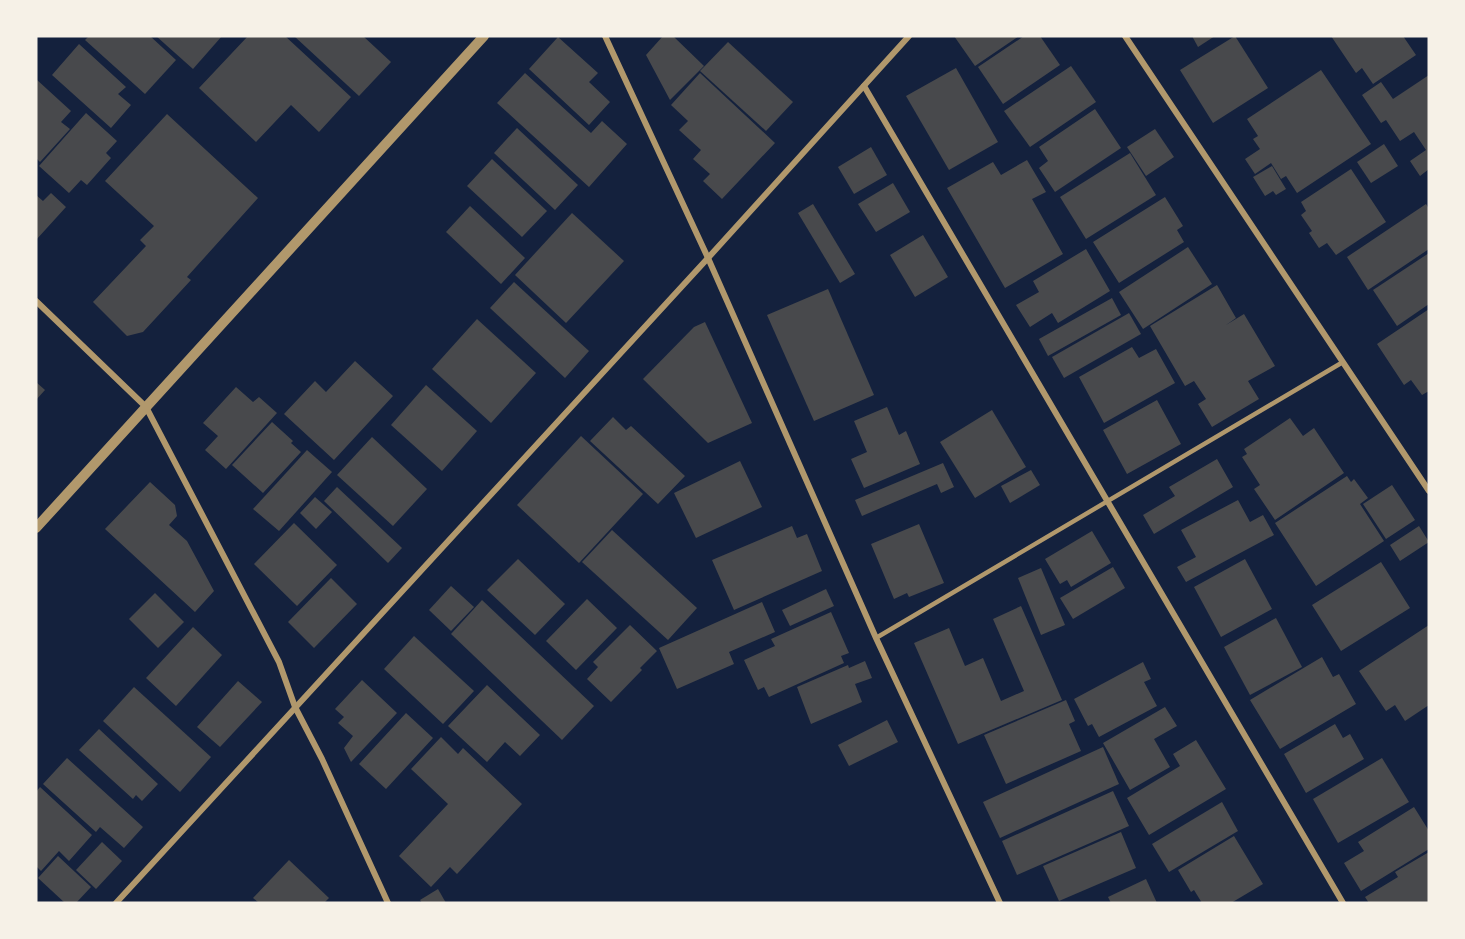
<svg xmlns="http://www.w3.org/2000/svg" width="1465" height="939" font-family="'Noto Sans',sans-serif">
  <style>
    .building { fill: #48494c }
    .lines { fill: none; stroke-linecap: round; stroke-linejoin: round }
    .service { stroke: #b1986c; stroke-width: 4.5 }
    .minor { stroke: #b1986c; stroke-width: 6 }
    .tertiary { stroke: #b1986c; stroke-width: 10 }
  </style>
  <rect width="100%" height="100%" fill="#14213d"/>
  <!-- building -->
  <g class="building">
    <path d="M89,36h61l26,24 -31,34 -60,-54z"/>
    <path d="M156,36h66l-29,33z"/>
    <path d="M248,36h37l66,61 -32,35 -28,-27 -35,37 -57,-54z"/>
    <path d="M294,36h69l28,26 -32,34z"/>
    <path d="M663,36h10l31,30 -34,34 -24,-45z"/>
    <path d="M954,36h65l-44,30z"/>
    <path d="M1024,36h16l20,29 -57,39 -25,-37z"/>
    <path d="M1192,36h23l-17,11z"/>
    <path d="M1235,36l33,52 -55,35 -33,-53z"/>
    <path d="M1331,36h72l13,19 -43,29 -11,-16 -6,5z"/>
    <path d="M558,37l40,36 -9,9 21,20 -21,23 -60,-56z"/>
    <path d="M728,42l65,60 -27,29 -66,-60z"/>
    <path d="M79,44l47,43 -8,7 13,11 -20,23 -59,-53z"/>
    <path d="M1071,66l25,36 -66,45 -26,-36z"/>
    <path d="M956,68l42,74 -49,28 -43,-74z"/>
    <path d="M1321,70l50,74 -74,49 -11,-17 -5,3 -10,-16 -16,11 -10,-15 15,-10 -7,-10 5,-3 -11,-17z"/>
    <path d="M525,73l66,60 11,-12 25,23 -38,43 -92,-84z"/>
    <path d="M700,73l75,70 -53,56 -19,-18 7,-7 -17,-15 8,-9 -22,-20 9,-9 -17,-16z"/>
    <path d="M1429,75v94l-9,7 -10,-15 16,-11 -12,-18 -14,9 -14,-21 -5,3 -19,-28 19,-13 12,17z"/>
    <path d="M36,79l35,32 -10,11 9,7 -30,33 -4,-4z"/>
    <path d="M1095,109l26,39 -66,44 -16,-24 9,-7 -9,-14z"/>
    <path d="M86,113l31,28 -11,12 5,5 -24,27 -6,-5 -12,13 -30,-27z"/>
    <path d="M167,114l91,84 -71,79 4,3 -48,52 -16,4 -34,-34 53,-56 -6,-6 14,-14 -49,-45z"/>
    <path d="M517,128l61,57 -23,25 -61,-57z"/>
    <path d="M1155,129l19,28 -28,19 -19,-29z"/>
    <path d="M1384,144l14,22 -27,17 -14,-21z"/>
    <path d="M871,147l16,28 -33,19 -16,-27z"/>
    <path d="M1130,153l26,42 -70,44 -26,-42z"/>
    <path d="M492,159l55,52 -25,26 -55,-51z"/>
    <path d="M1027,160l19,32 -14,7 31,55 -58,34 -58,-100 46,-26 8,13z"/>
    <path d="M1272,166l14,23 -10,6 -3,-4 -8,5 -12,-19z"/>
    <path d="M1351,169l35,53 -50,33 -9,-12 -8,5 -10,-15 3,-2 -11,-16 5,-4 -5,-9z"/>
    <path d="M893,183l17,29 -34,20 -18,-28z"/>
    <path d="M51,193l15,14 -30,33v-45l7,6z"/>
    <path d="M1165,197l18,29 -6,4 7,12 -65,41 -26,-41z"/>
    <path d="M813,204l42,70 -15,9 -42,-70z"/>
    <path d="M1426,204l3,5v40l-61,41 -21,-33z"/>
    <path d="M470,206l55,52 -24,26 -55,-52z"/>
    <path d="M572,213l52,48 -58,62 -51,-48z"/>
    <path d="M923,235l25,42 -33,20 -25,-42z"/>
    <path d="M1188,247l24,37 -69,45 -24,-37z"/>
    <path d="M1086,249l24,42 -52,32 -6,-10 -22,14 -14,-22 23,-13 -6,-11z"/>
    <path d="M1429,253v51l-32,22 -24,-36z"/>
    <path d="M514,282l75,69 -24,27 -75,-70z"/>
    <path d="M1217,285l19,33 -10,7 18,-11 31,52 -27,15 11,18 -47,28 -14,-23 8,-5 -12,-18 -9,5 -35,-60z"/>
    <path d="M828,289l46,106 -60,26 -47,-106z"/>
    <path d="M1112,298l9,17 -73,41 -9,-17z"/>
    <path d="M1429,309v82l-7,4 -11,-15 -7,5 -27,-41z"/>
    <path d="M1129,313l12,21 -77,44 -12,-21z"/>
    <path d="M477,319l59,54 -45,50 -59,-54z"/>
    <path d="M705,322l47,101 -44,20 -65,-64 51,-52z"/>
    <path d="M1132,347l7,11 17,-9 19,34 -71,40 -25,-46z"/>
    <path d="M355,361l38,35 -59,64 -50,-46 31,-33 11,11z"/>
    <path d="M36,382l9,8 -9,10z"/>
    <path d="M426,385l51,46 -35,40 -51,-46z"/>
    <path d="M236,387l17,15 6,-5 18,16 -51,56 -21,-19 13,-14 -15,-13z"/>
    <path d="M1157,400l24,44 -54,30 -24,-44z"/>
    <path d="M887,407l12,28 7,-4 14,33 -56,24 -13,-29 16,-7 -13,-31z"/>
    <path d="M992,410l34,57 -51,31 -35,-56z"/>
    <path d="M613,417l13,13 5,-4 54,50 -27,28 -68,-63z"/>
    <path d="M1290,418l13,18 11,-8 30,45 -69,47 -21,-31 6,-4 -18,-28 5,-3 -3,-5z"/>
    <path d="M272,422l21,19 -2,2 10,9 -38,41 -31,-28z"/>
    <path d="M581,436l62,58 -64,69 -62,-58z"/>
    <path d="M372,437l55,52 -34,37 -56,-51z"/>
    <path d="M307,450l25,22 -53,59 -26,-22z"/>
    <path d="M1217,459l16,28 -79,47 -11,-19 32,-19 -6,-9z"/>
    <path d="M740,461l22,46 -66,31 -22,-45z"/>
    <path d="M943,463l11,24 -13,6 -4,-9 -75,32 -7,-16z"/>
    <path d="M1031,470l9,15 -30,18 -9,-17z"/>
    <path d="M1347,476l4,6 3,-3 14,19 -8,6 24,37 -68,45 -41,-63z"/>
    <path d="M150,482l25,23 2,11 -8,9 18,16 27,50 -19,21 -90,-83z"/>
    <path d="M1392,485l23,35 -29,19 -23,-35z"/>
    <path d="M337,487l65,61 -14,15 -64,-62z"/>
    <path d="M315,497l17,15 -16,17 -16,-16z"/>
    <path d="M1238,500l12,22 13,-7 11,20 -88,47 -9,-15 19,-10 -15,-27z"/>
    <path d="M294,523l43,42 -40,41 -43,-42z"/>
    <path d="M919,524l25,59 -35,14 -2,-4 -13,6 -23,-55z"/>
    <path d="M792,526l5,12 10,-4 15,37 -88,39 -22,-50z"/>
    <path d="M1419,526l10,16 -29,19 -10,-16z"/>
    <path d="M612,530l85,78 -29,32 -86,-78z"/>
    <path d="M1092,531l19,32 -40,24 -4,-7 -7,4 -15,-25z"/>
    <path d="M518,559l47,45 -30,31 -48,-45z"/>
    <path d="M1245,559l27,50 -51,28 -27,-50z"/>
    <path d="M1381,562l29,46 -69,43 -29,-46z"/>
    <path d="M1113,567l12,21 -52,31 -13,-21z"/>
    <path d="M1041,568l24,57 -24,10 -23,-57z"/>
    <path d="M331,578l26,26 -43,44 -26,-26z"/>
    <path d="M451,586l23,21 -23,24 -22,-21z"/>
    <path d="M826,589l8,17 -44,20 -8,-16z"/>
    <path d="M155,593l29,29 -26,26 -29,-29z"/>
    <path d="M587,599l30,29 -41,42 -30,-29z"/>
    <path d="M482,600l112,106 -32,34 -111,-106z"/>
    <path d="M762,602l13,30 -46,20 5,12 -57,25 -18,-41z"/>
    <path d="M1021,606l41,94 -104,44 -44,-101 35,-15 16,38 18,-8 18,43 23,-10 -31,-72z"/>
    <path d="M831,612l18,41 -8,3 3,7 -75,34 -5,-10 -6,3 -14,-30 31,-14 -4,-7z"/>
    <path d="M1276,618l26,49 -52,28 -26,-48z"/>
    <path d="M630,625l27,26 -17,17 2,2 -31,32 -24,-23 11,-12 -5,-5z"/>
    <path d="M1429,625v80l-24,16 -10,-16 -9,6 -27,-40z"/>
    <path d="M193,627l29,28 -46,51 -30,-28z"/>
    <path d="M414,636l60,55 -31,33 -59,-55z"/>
    <path d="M1322,657l11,20 6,-3 17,30 -76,45 -30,-49z"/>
    <path d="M865,661l7,17 -17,6 7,18 -51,22 -14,-37 51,-22 1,3z"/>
    <path d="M1143,662l8,17 -7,3 13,24 -58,31 -7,-13 -4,2 -14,-27z"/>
    <path d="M362,680l35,33 -46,49 -7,-14 9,-12 -15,-13 6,-6 -9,-8z"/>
    <path d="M238,681l24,21 -42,45 -23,-20z"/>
    <path d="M487,685l53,50 -20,21 -15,-14 -18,20 -39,-36z"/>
    <path d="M134,687l77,70 -31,35 -77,-71z"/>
    <path d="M1066,700l9,21 -6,3 12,27 -75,33 -22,-49z"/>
    <path d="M1165,707l12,19 -23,13 16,28 -40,23 -27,-47z"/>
    <path d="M406,713l27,25 -47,51 -27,-25z"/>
    <path d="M887,720l11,22 -49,24 -11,-21z"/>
    <path d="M1335,724l8,14 7,-4 14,25 -58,34 -22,-39z"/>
    <path d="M99,729l59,55 -16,17 -6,-6 -3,4 -54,-49z"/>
    <path d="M441,737l17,17 5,-6 59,56 -65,70 -7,-7 -19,20 -32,-31 49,-52 -37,-35z"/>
    <path d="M1196,740l30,49 -77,46 -22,-37 53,-32 -7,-12z"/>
    <path d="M1103,747l16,37 -119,54 -17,-36z"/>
    <path d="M67,758l76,69 -19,21 -24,-21 -4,5 -53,-48z"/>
    <path d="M1382,758l27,44 -71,41 -25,-44z"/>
    <path d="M40,787l52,48 -23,26 -10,-10 -18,20 -5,-5v-74z"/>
    <path d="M1113,791l16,35 -112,49 -15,-34z"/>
    <path d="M1222,802l16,29 -69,41 -17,-28z"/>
    <path d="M1414,807l15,24v18l-68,42 -17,-28 20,-12 -6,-9z"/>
    <path d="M1121,832l15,36 -77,33 -16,-35z"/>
    <path d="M1234,836l29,48 -32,19h-29l-8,-13 -3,2 -13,-22z"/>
    <path d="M102,842l20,19 -26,28 -20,-19z"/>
    <path d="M1429,852v51h-60l-4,-6 33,-20 -3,-5z"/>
    <path d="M58,856l33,31 -15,16h-11l-27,-25z"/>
    <path d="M289,860l40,38 -5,5h-65l-6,-5z"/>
    <path d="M1146,879l11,24h-46l-3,-6z"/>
    <path d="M438,889l8,14h-24l-2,-3z"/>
  </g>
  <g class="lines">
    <!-- service -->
    <path class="service" d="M876,638l467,-276"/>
    <!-- minor -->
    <g class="minor">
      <path d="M605,36l103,222 168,380 124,265"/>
      <path d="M1125,36l304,455"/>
      <path d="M864,86l479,817"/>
      <path d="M36,301l110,106 133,255 16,45 27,52 66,144"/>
      <path d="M116,903l592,-645 201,-222"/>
    </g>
    <!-- tertiary -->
    <path class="tertiary" d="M36,528l448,-492"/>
  </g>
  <!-- border -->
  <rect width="1465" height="939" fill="none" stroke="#f6f1e7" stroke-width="75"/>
</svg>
